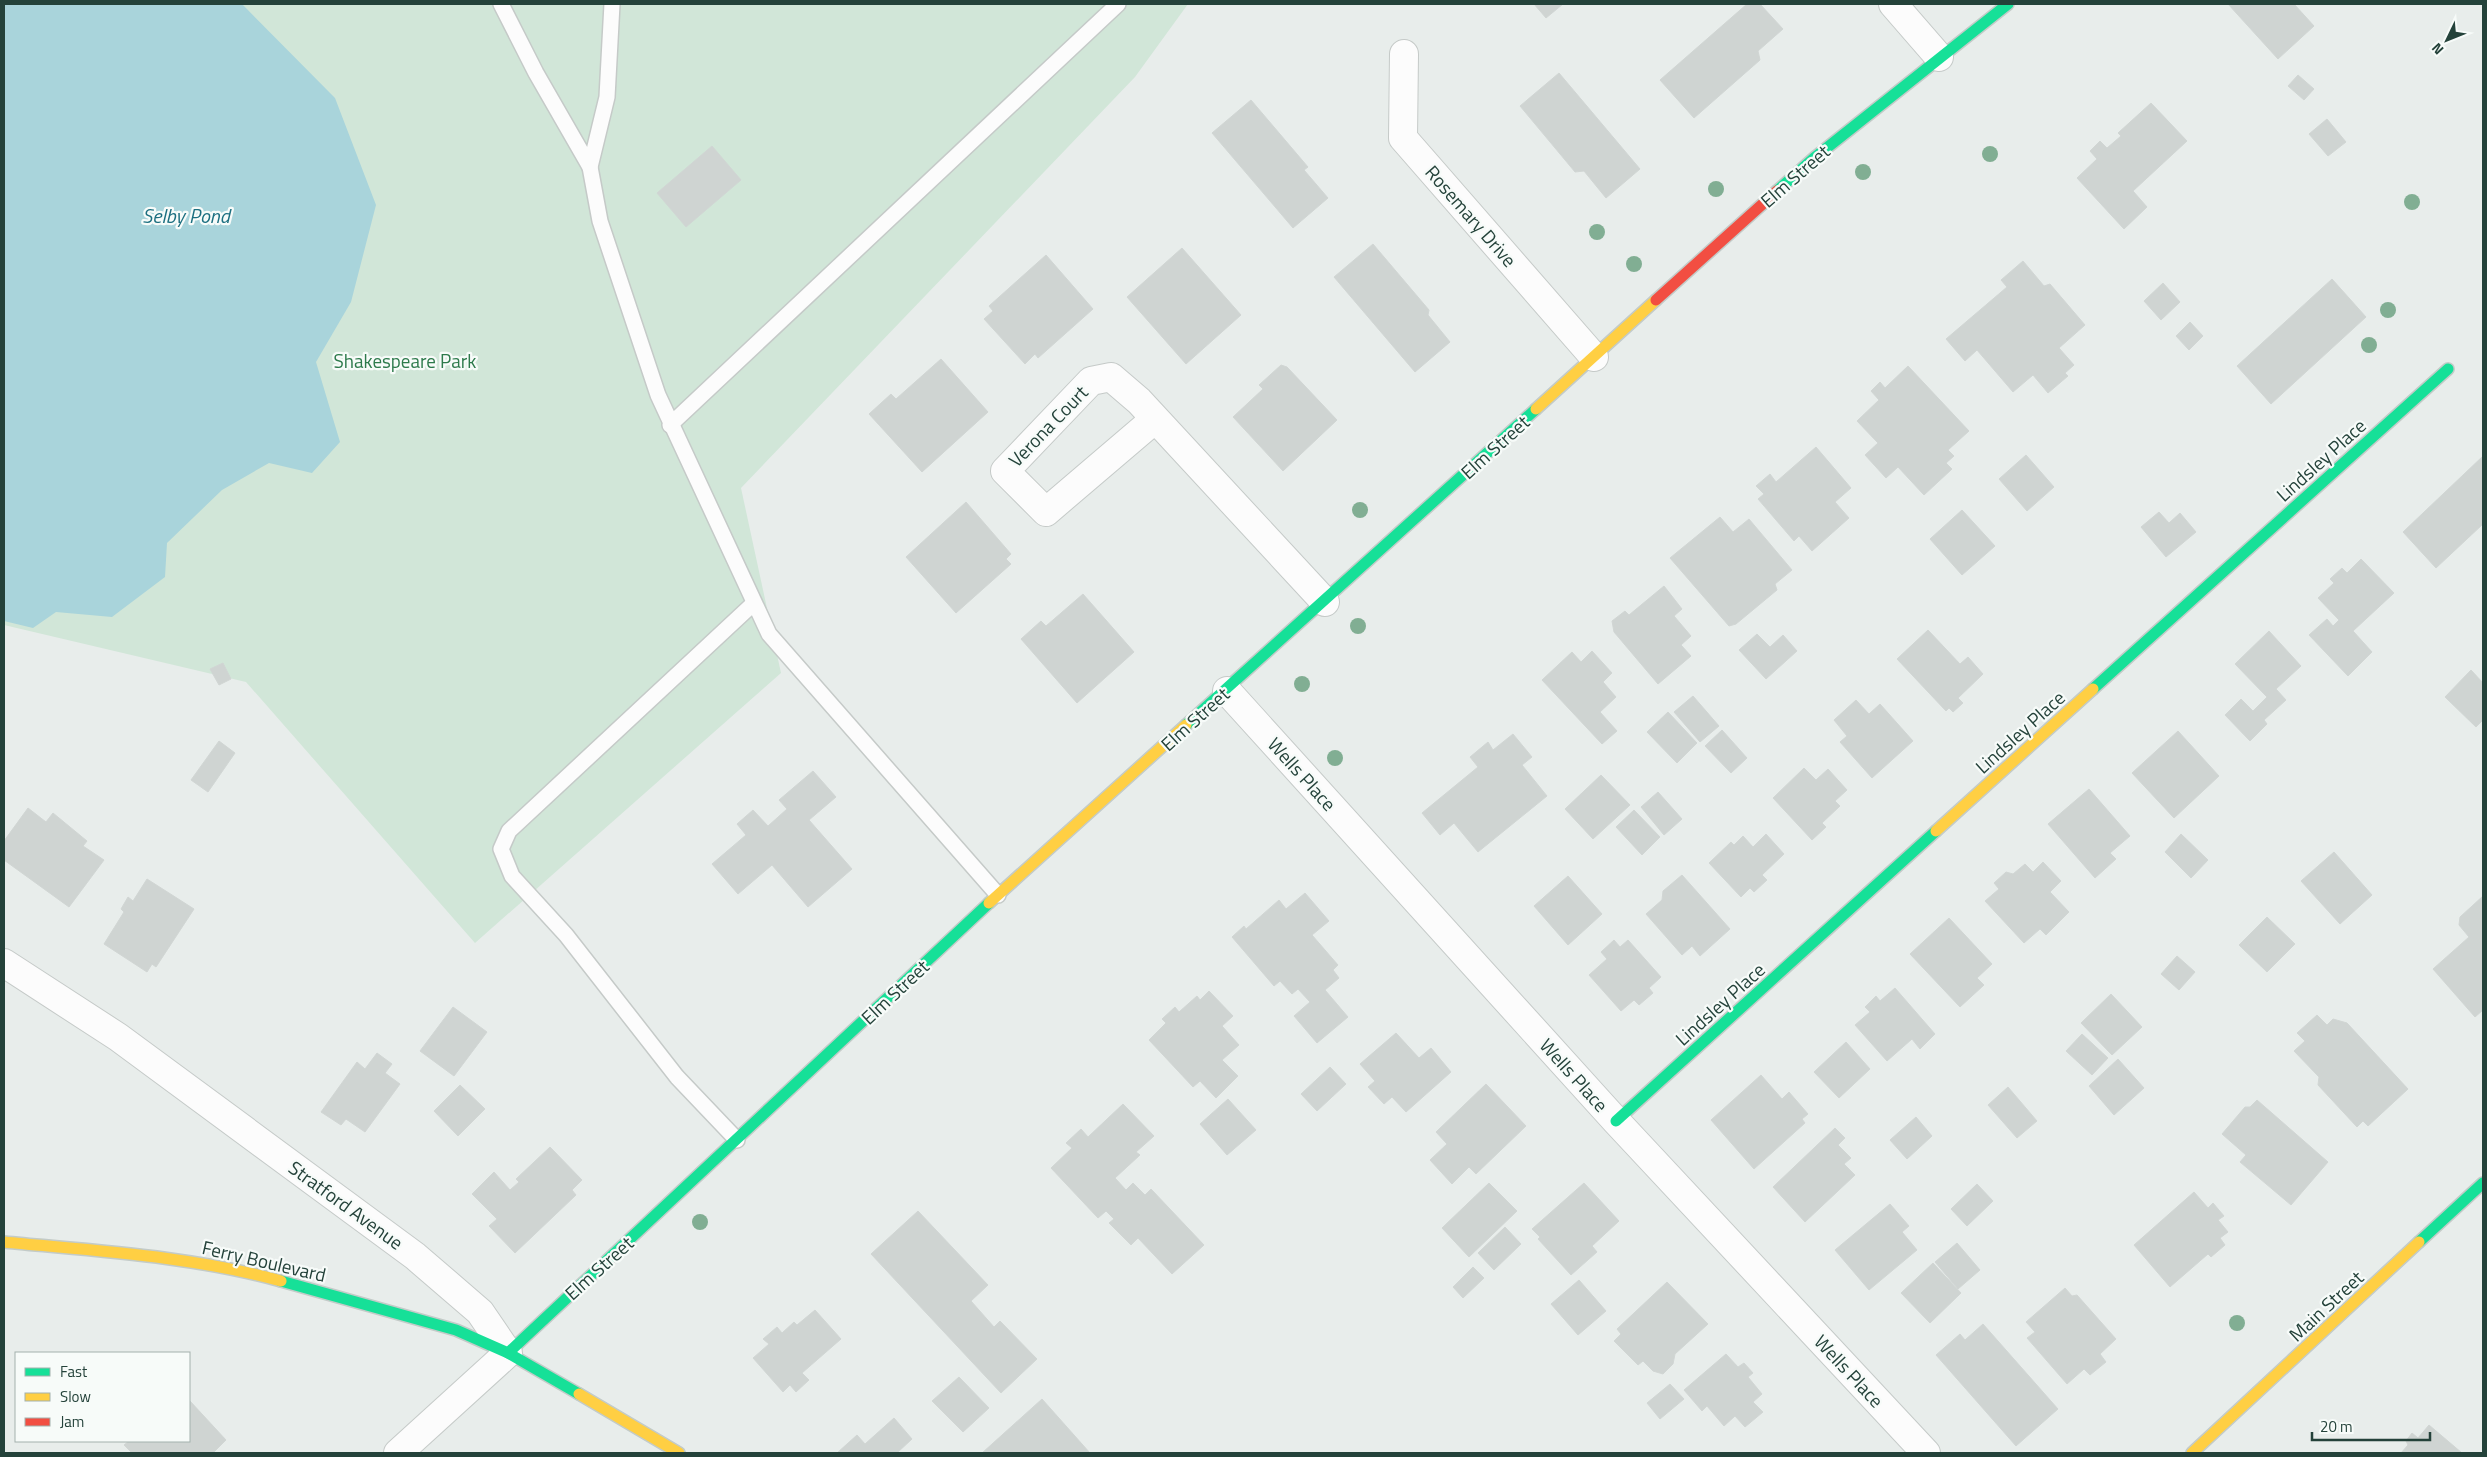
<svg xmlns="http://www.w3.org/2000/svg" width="2487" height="1457" font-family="'Titillium Web',sans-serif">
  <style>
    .green { fill: #d1e6d8 }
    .water { fill: #a9d4db }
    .building { fill: #cfd4d2; stroke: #d1d6d4 }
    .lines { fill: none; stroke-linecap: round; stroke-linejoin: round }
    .lane-casing { stroke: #c5cac8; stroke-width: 18 }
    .street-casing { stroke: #c5cac8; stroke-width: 30 }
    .fast-casing { stroke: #c3cbc8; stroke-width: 14 }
    .slow-casing { stroke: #c3cbc8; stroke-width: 14 }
    .jam-casing { stroke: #c3cbc8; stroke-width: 14 }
    .lane { stroke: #fcfcfc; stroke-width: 15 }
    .street { stroke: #fcfcfc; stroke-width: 28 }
    .fast { stroke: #16e098; stroke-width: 11 }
    .slow { stroke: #ffcf43; stroke-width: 11 }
    .jam { stroke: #f24e42; stroke-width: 11 }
    .tree { fill: #81ae93 }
    .labels { text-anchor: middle; stroke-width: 4.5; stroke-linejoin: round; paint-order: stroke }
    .street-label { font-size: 19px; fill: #24423a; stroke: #f7fbf9 }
    .park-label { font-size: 19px; fill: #2d7a4b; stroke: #f7fbf9 }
    .water-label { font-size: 20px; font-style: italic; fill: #1c6f80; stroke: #f7fbf9 }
  </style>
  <rect width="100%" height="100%" fill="#e8edeb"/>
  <!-- green -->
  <path class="green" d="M4,4h1184l-53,73 -394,411 40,185 -306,270 -229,-261 -242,-57z"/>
  <!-- water -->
  <path class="water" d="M4,4h238l93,94 41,107 -25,97 -35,60 24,80 -28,31 -43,-10 -47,27 -55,53 -2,34 -53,40 -56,-5 -23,16 -29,-7z"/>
  <!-- building -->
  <g class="building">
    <path d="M1534,4h29l-17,14z"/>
    <path d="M1747,4h13l23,25 -25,22 2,9 -66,58 -34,-38z"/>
    <path d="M2228,4h66l20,22 -36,33z"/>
    <path d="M1559,73l81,96 -34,29 -22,-27 -9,1 -55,-66z"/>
    <path d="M2298,75l16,14 -10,11 -16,-14z"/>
    <path d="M1251,100l57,67 -4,3 24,28 -35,30 -81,-95z"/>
    <path d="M2151,103l36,38 -54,50 14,16 -23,22 -47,-51 20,-19 -7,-8 10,-10 7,7 14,-12 -3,-3z"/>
    <path d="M2327,119l19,23 -18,14 -19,-22z"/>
    <path d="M712,146l29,34 -55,47 -29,-34z"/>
    <path d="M1373,244l56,66 -1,5 22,27 -35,30 -81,-95z"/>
    <path d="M1182,248l59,67 -55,49 -59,-67z"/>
    <path d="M1046,255l47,54 -55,49 -3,-4 -10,10 -41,-45 9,-8 -4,-5z"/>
    <path d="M2023,261l21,25 6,-2 35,41 -26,23 15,17 -9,8 3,3 -20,17 -15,-18 -20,17 -36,-42 -12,11 -19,-22 61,-52 -6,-7z"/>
    <path d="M2332,279l34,38 -95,87 -34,-38z"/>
    <path d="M2163,283l17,19 -19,18 -17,-19z"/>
    <path d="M2190,322l13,14 -14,14 -13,-14z"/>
    <path d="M941,359l47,53 -66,60 -53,-58 22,-20 5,5z"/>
    <path d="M1281,365l6,2 50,53 -54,51 -50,-54 30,-28 -4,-4z"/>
    <path d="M1908,366l61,65 -21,19 6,6 -8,7 6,6 -28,26 -26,-28 -12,11 -21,-23 13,-12 -21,-22 22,-21 -8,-9 9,-9 5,6z"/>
    <path d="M1816,447l35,41 -16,14 14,16 -37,33 -13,-15 -5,5 -36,-42 6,-5 -8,-8 14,-12 6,8z"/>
    <path d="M2026,455l28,32 -27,24 -28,-32z"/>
    <path d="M2483,456v68l-47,44 -33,-36z"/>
    <path d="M966,502l45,52 -5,5 5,5 -55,49 -50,-56z"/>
    <path d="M1962,510l33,36 -33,29 -32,-36z"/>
    <path d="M2159,512l10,11 11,-10 16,19 -30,25 -25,-30z"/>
    <path d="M1720,517l13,15 16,-13 43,51 -17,14 2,6 -41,34 -7,2 -59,-68z"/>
    <path d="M2361,559l33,34 -41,38 19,21 -24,24 -39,-41 18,-16 6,7 6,-6 -21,-22 16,-15 -4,-4 12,-11 5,5z"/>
    <path d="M1664,586l18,23 -8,7 17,20 -10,9 10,11 -33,28 -44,-52 -2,-11 13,-10 4,4z"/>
    <path d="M1083,594l51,58 -57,51 -56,-64 20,-18 5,5z"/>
    <path d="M1928,630l32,34 8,-7 15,17 -25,24 5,5 -10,9 -4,-4 -3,3 -49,-52z"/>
    <path d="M2269,631l32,35 -25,23 10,11 -22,20 3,4 -17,17 -25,-26 16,-16 12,12 14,-14 -32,-33z"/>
    <path d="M1757,634l13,13 13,-12 14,16 -31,28 -27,-29z"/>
    <path d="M1592,651l20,22 -9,9 13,15 -16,15 17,19 -15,13 -60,-64 30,-28 9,10z"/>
    <path d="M223,663l8,16 -12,6 -9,-16z"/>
    <path d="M2471,670l12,13v37l-7,7 -31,-30z"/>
    <path d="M1693,696l26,30 -19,16 -26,-30z"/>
    <path d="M1856,700l13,14 11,-10 33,37 -41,37 -32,-36 7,-6 -13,-16z"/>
    <path d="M1668,712l29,31 -20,20 -30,-31z"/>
    <path d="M1722,730l25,28 -16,15 -26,-27z"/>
    <path d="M2178,731l41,45 -45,42 -42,-45z"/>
    <path d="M1513,734l19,23 -10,8 25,31 -69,56 -24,-29 -14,12 -18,-22 56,-46 -8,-10 18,-15 5,8z"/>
    <path d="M219,741l16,12 -27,39 -17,-12z"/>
    <path d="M1804,768l12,12 12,-11 19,21 -12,11 5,5 -18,17 4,4 -14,13 -39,-42z"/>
    <path d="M813,771l23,26 -27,23 43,49 -44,38 -36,-42 -34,29 -26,-30 34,-29 -9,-11 16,-14 15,16 19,-17 -8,-9z"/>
    <path d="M1601,775l29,30 -37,34 -28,-30z"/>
    <path d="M2089,789l41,47 -20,17 6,6 -21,19 -47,-54z"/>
    <path d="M1658,792l24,27 -18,16 -23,-28z"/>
    <path d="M28,808l18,14 7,-9 34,28 -4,5 21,14 -35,47 -65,-47v-19z"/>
    <path d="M1634,810l26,27 -18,18 -26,-28z"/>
    <path d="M1766,834l18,20 -22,21 5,5 -13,12 -4,-4 -9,9 -32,-34 22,-21 3,3 9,-9 10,11z"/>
    <path d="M2181,834l27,26 -17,18 -26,-26z"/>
    <path d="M2334,852l38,43 -32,29 -39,-43z"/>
    <path d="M2043,862l18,19 -11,11 19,20 -23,23 -6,-6 -16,14 -39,-42 14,-12 -5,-6 12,-11 7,2 12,-10 8,8z"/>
    <path d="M1682,875l48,54 -30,27 -8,-10 -10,9 -36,-41 16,-14 1,-9z"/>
    <path d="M1568,876l34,38 -34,31 -34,-39z"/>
    <path d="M147,879l47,30 -38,58 -4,-3 -5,8 -43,-28 20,-32 -3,-3 7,-12 5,4z"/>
    <path d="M1305,893l24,28 -17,14 26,30 -5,5 6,8 -14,12 23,27 -31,26 -23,-27 16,-14 -12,-13 -6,5 -12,-13 -6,5 -42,-49 12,-11 2,3 33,-29 7,9z"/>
    <path d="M2483,896v114l-8,7 -42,-48 36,-32 -10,-12 1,-8z"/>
    <path d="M2267,917l28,27 -28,28 -28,-27z"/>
    <path d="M1949,918l43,46 -15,14 7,7 -24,22 -50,-53z"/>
    <path d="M1614,940l6,7 8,-7 33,37 -12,11 4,5 -14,12 -5,-5 -13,11 -32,-36 18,-16 -6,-7z"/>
    <path d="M2177,956l18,16 -16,18 -18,-16z"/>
    <path d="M1895,988l40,46 -15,15 -8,-10 -25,22 -32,-36 15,-13 -5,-5 11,-11 4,5z"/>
    <path d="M1209,991l24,25 -11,10 17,19 -17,15 16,16 -22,22 -16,-17 -7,6 -44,-47 17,-17 -4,-4 13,-12 4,5 18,-16 3,4z"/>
    <path d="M2111,994l31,33 -30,28 -31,-32z"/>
    <path d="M453,1007l34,25 -33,44 -34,-25z"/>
    <path d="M2317,1015l10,10 6,-6 14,4 61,66 -40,37 -5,-5 -6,6 -39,-42 1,-8 -25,-26 11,-10 -8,-8z"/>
    <path d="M1396,1033l23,25 12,-10 20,24 -45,40 -14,-15 -8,7 -16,-17 7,-6 -15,-17z"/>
    <path d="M2082,1034l26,24 -16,17 -26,-24z"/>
    <path d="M1846,1042l24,27 -31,29 -25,-26z"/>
    <path d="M377,1053l15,11 -7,9 15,11 -35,48 -19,-13 -5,6 -20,-13 36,-50 8,7z"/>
    <path d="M2118,1059l26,29 -30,27 -25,-29z"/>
    <path d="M1330,1067l16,17 -29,27 -16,-17z"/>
    <path d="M1761,1075l21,24 7,-7 19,22 -6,5 3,4 -51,46 -43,-49z"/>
    <path d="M1486,1084l40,42 -50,48 -7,-7 -17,17 -22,-24 17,-16 -11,-12z"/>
    <path d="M460,1085l25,24 -27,27 -24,-25z"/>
    <path d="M2008,1087l29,34 -20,17 -29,-33z"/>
    <path d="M1228,1099l28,31 -29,25 -27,-31z"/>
    <path d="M2257,1100l71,62 -37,43 -51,-43 6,-7 -24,-21 23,-27h5z"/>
    <path d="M1123,1104l31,32 -18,16 4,3 -25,23 11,12 7,-7 12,12 6,-6 53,56 -32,29 -34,-36 -7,7 -22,-22 5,-4 -8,-8 -8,7 -47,-50 21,-20 -6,-5 15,-14 7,8z"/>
    <path d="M1916,1117l16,19 -25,23 -17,-19z"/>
    <path d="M1835,1128l10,10 -7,7 13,13 -7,6 11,11 -50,47 -32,-35z"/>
    <path d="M550,1147l32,33 -10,10 4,5 -61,58 -26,-27 8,-7 -25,-25 22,-22 16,18 9,-8 -3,-3z"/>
    <path d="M1489,1183l28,28 -48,46 -27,-29z"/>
    <path d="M1584,1183l35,38 -27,25 5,6 -26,23 -33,-36 2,-2 -8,-8z"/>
    <path d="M1977,1184l16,17 -26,25 -16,-17z"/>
    <path d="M2194,1192l14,16 5,-5 11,13 -6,4 10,12 -8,6 5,7 -14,12 -3,-3 -38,33 -36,-42z"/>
    <path d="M1890,1204l19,22 -7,6 15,18 -48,40 -34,-40z"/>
    <path d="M918,1211l70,74 -17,16 23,26 6,-6 37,38 -36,34 -130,-139z"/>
    <path d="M1505,1227l16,17 -27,26 -16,-17z"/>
    <path d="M1957,1243l23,27 -22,19 -23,-27z"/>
    <path d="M1933,1263l28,30 -31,30 -29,-30z"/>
    <path d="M1473,1267l11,11 -21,20 -10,-11z"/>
    <path d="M1579,1280l27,31 -28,24 -27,-31z"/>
    <path d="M1667,1282l41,42 -33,30 -2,10 -10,10 -10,-3 -10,-10 -5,4 -24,-24 7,-7 -4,-5z"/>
    <path d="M2065,1288l7,8 5,-1 39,44 -16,15 6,8 -16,13 -6,-6 -17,15 -40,-46 8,-6 -9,-10z"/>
    <path d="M815,1310l26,29 -39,34 7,7 -13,12 -6,-7 -7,7 -30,-34 16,-14 -6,-5 14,-12 5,6 12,-11 3,3z"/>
    <path d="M1983,1324l75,85 -42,37 -80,-91 24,-21 5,6z"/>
    <path d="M1726,1354l12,13 6,-4 9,10 -5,4 14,17 -9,8 10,10 -18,15 -10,-11 -11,10 -17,-20 -5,5 -18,-21z"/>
    <path d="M959,1377l30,31 -26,24 -31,-31z"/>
    <path d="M1670,1384l14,15 -24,20 -13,-16z"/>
    <path d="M1042,1399l48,54h-108z"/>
    <path d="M190,1401l36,39 -13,13h-81l-8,-8 5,-4h60z"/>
    <path d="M894,1418l18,21 -14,13 1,1h-62l20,-18 8,9z"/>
    <path d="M2429,1425l33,28h-61l7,-8 -2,-4 6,-8 6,5z"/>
  </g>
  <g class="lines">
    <defs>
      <g id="lane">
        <path d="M501,4l35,69 54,94 17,-70 5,-93"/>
        <path d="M590,167l10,54 58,174 111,239 229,261"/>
        <path d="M670,425l448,-421"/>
        <path d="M737,1140l-60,-63 -111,-142 -54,-59 -11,-27 8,-18 245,-228"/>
      </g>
      <g id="street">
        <path d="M1893,4l46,53"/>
        <path d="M1404,54l-1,84 191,219"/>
        <path d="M1155,419l-109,93 -41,-41 86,-90 20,-4 28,24 186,201"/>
        <path d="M1227,691l389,430 310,332"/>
        <path d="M4,963l114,74 297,219 65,56 28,41 -110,100"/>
      </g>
      <g id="fast">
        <path d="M1777,191l37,-33 194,-154"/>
        <path d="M2093,689l355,-320"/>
        <path d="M1186,725l350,-316"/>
        <path d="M1616,1121l320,-290"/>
        <path d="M2419,1242l64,-59"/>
        <path d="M281,1281l175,49 52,23 71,41"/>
        <path d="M508,1353l481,-450"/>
      </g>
      <g id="slow">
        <path d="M1536,409l120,-109"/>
        <path d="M1936,831l157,-142"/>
        <path d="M989,903l197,-178"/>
        <path d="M4,1242c93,9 187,14 277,39"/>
        <path d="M579,1394l100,59"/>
        <path d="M2192,1453l227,-211"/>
      </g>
      <path id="jam" d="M1656,300l121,-109"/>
    </defs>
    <!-- lane casing -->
    <use href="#lane" class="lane-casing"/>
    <!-- street casing -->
    <use href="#street" class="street-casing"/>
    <!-- fast casing -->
    <use href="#fast" class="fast-casing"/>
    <!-- slow casing -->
    <use href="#slow" class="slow-casing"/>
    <!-- jam casing -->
    <use href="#jam" class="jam-casing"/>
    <!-- lane -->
    <use href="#lane" class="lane"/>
    <!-- street -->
    <use href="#street" class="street"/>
    <!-- fast -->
    <use href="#fast" class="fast"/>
    <!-- slow -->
    <use href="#slow" class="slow"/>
    <!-- jam -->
    <use href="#jam" class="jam"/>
  </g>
  <!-- trees -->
  <g class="tree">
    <circle cx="1990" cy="154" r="8"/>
    <circle cx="1863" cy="172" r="8"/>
    <circle cx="1716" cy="189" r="8"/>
    <circle cx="2412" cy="202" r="8"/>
    <circle cx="1597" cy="232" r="8"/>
    <circle cx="1634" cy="264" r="8"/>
    <circle cx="2388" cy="310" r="8"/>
    <circle cx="2369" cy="345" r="8"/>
    <circle cx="1360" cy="510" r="8"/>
    <circle cx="1358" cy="626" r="8"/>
    <circle cx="1302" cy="684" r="8"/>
    <circle cx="1335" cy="758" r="8"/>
    <circle cx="700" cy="1222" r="8"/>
    <circle cx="2237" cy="1323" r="8"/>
  </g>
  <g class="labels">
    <!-- street labels -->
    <g class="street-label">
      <text transform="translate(1795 176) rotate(-41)" y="7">Elm Street</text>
      <text transform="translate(1471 216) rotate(49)" y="7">Rosemary Drive</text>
      <text transform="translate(1048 426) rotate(-46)" y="7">Verona Court</text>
      <text transform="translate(1495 447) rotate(-42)" y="7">Elm Street</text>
      <text transform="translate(2321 460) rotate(-42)" y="7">Lindsley Place</text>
      <text transform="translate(1195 719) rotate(-42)" y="7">Elm Street</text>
      <text transform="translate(2020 732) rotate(-42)" y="7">Lindsley Place</text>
      <text transform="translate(1302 774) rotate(48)" y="7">Wells Place</text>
      <text transform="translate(895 992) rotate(-43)" y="7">Elm Street</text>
      <text transform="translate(1720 1004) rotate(-42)" y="7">Lindsley Place</text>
      <text transform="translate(1574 1075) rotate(48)" y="7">Wells Place</text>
      <text transform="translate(346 1205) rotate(36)" y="7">Stratford Avenue</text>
      <text transform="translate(264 1261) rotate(13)" y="7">Ferry Boulevard</text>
      <text transform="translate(599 1268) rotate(-42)" y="7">Elm Street</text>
      <text transform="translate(2326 1306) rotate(-43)" y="7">Main Street</text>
      <text transform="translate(1849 1371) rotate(47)" y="7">Wells Place</text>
    </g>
    <!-- park labels -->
    <g class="park-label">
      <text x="405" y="368">Shakespeare Park</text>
    </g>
    <!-- water labels -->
    <g class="water-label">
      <text x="186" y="223">Selby Pond</text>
    </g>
  </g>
  <!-- border -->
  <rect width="2487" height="1457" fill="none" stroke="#24423a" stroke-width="10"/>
  <!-- legend -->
  <rect x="15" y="1352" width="175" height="90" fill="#f7fbf9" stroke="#a3b1ad"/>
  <rect x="25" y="1368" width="25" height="8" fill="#16e098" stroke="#a3b1ad"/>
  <text x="60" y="1377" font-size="15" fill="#24423a">Fast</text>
  <rect x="25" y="1393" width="25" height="8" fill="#ffcf43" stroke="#a3b1ad"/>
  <text x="60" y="1402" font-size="15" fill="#24423a">Slow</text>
  <rect x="25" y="1418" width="25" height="8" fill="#f24e42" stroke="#a3b1ad"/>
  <text x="60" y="1427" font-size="15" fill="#24423a">Jam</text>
  <!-- north arrow -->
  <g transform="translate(2447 40) rotate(227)" stroke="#f7fbf9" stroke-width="4" paint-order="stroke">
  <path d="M0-4L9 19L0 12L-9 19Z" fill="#24423a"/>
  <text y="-8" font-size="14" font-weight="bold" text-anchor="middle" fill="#24423a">N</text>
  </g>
  <!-- scale -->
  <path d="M2312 1432v8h118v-8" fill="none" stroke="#24423a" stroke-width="2.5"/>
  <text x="2320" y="1432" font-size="15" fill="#24423a" stroke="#f7fbf9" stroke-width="4" paint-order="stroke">20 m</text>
</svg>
